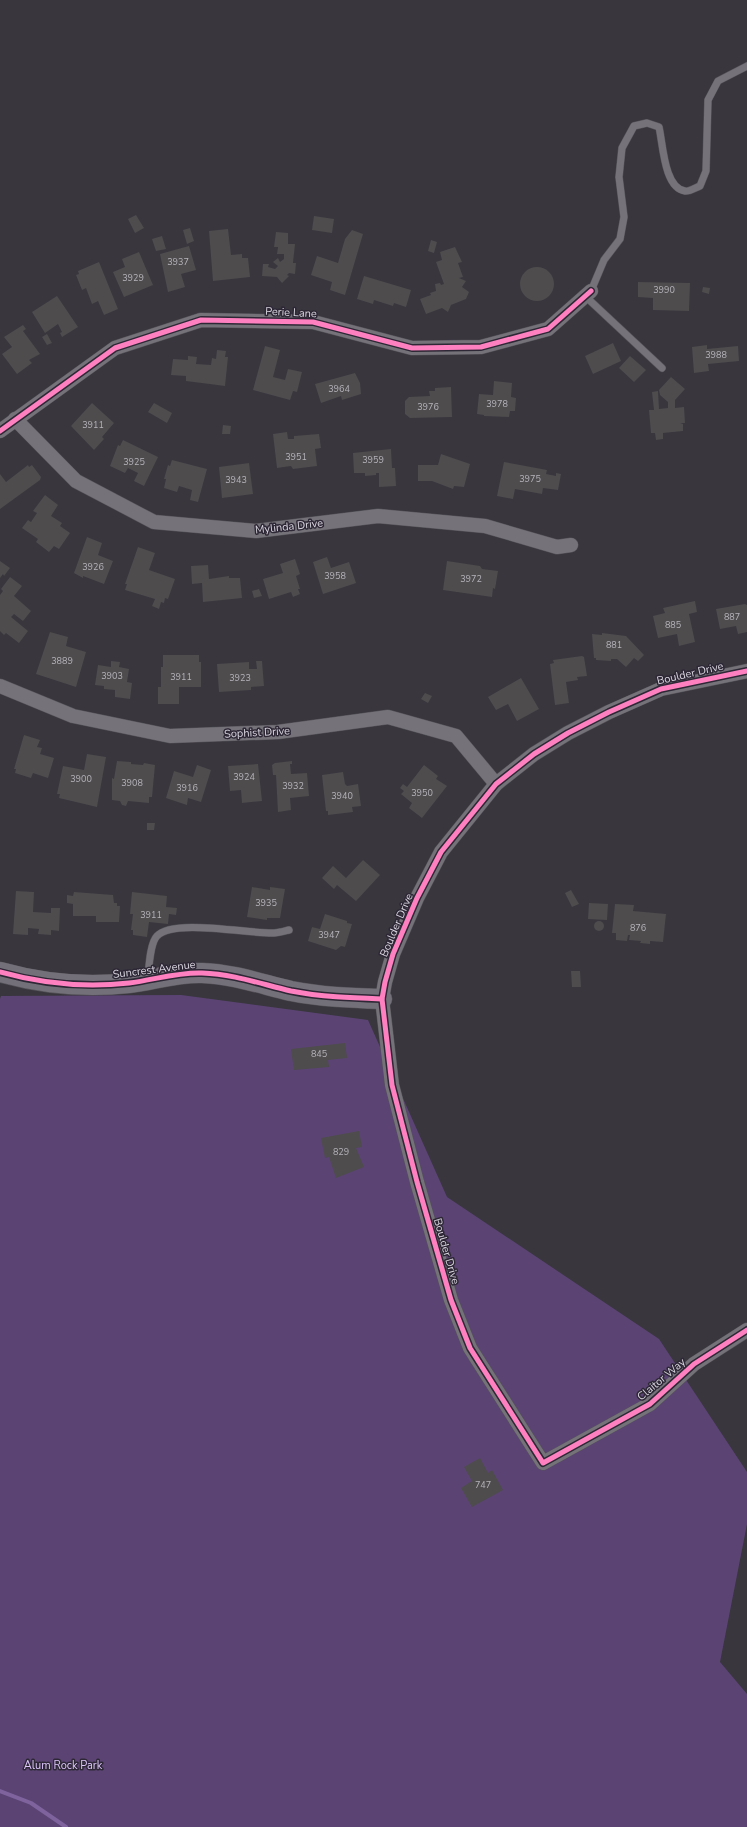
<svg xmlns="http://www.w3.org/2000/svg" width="747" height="1827" font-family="'Nunito Sans',sans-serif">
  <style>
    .green { fill: #5b4474 }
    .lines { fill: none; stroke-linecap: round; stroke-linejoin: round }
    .stream { stroke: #7e639d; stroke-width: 4 }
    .building { fill: #4e4c4d }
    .lane-casing { stroke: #555259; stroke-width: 8 }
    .street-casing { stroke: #555259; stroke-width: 15 }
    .secondary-casing { stroke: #555259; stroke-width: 21 }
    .lane { stroke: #757379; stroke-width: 7 }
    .street { stroke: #757379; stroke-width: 14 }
    .secondary { stroke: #747079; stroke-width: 20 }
    .cycleway-casing { stroke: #2e2836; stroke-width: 8 }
    .cycleway { stroke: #ff80c0; stroke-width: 5 }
    .labels { text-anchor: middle; stroke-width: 3; stroke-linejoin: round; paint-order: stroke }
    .number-label { font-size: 9px; fill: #b6b3ba }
    .street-label { font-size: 11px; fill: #d9d5df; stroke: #2e2836 }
    .park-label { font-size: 11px; fill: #dec6fc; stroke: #2e2836 }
  </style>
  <rect width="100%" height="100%" fill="#39363e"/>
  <!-- green -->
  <path class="green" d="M181,995l187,25 79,177 212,142 88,133v52l-27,138 27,32v133h-747v-828l1,-3z"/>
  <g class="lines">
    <!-- stream -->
    <path class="stream" d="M0,1791l31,12 35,24"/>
  </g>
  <!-- building -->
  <g class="building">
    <path d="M136,215l8,13 -9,5 -7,-14z"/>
    <path d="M314,216l20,3 -2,14 -20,-3z"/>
    <path d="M190,228l4,13 -7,3 -4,-14z"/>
    <path d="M228,229l3,26 11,-1v4h6l2,19 -37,4 -4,-50z"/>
    <path d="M352,230l11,4 -18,61 -15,-5 2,-8 -21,-7 6,-19 21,7 7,-24z"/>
    <path d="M276,232l12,1v11h7l-2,19h3l-1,11 -6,-1 -2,2 2,1 -7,7 -5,-6 -15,-1 1,-12h6l-1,3 7,2 3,-3 -5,-4 5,-4 2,4 4,-3v-5h-7l1,-7h-4z"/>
    <path d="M162,236l4,13 -10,2 -4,-12z"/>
    <path d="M431,240l6,2 -3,11 -6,-2z"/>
    <path d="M189,246l7,24 -15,4 4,13 -17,5 -8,-38z"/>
    <path d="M455,247l7,15 -4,1 5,14 -4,1 7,3 -4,6 7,5 -3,7 -15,6 -3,7 -6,-4 -16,6 -6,-15 11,-4 -1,-2 6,-2 -1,-7 5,-1 1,2 3,-1 -8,-22 6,-2 -2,-8z"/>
    <path d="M139,252l14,33 -29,12 -11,-25 12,-5 -3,-8z"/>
    <path d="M99,262l19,47 -14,6 -6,-14 -6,3 -6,-16 -4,2 -6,-15 3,-1 -1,-3z"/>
    <circle cx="537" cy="284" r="17"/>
    <path d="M364,276l47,14 -5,17 -12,-4 -1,3 -19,-6 -1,4 -16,-5z"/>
    <path d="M638,282l52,1 -1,28 -36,-1v-12l-15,-1z"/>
    <path d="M703,287l7,1 -1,6 -7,-2z"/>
    <path d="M57,296l21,31 -16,10 -2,-4 2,-1 -4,-8 -13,9 -13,-21z"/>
    <path d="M23,325l3,4 -3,2 17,23 -11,6 3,3 -15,11 -15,-20 10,-7 -8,-10z"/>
    <path d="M47,334l5,9 -5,2 -5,-8z"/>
    <path d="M613,343l8,18 -28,13 -8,-18z"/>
    <path d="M707,345v4l31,-3 1,15 -31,3 1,7 -15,2 -2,-26z"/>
    <path d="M265,346l15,4 -7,27 12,3 3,-11 14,3 -5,20 -4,-1 -3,9 -37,-10z"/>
    <path d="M217,350l9,1 -1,6h3l-3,29 -39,-5v-5l-15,-1 2,-16 15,1v-4l9,1 -1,7 15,1 1,-7 4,1z"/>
    <path d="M630,356l16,14 -12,12 -15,-14z"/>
    <path d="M355,373l5,10 1,11 -19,6 -1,-4 -20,7 -6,-19z"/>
    <path d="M671,377l14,12 -10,11v8l9,-1 1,16h-5l3,1v7l-20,2v6l-7,1 -1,-7h-4l-2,-23h5l-2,-18 6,-1 1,18 9,-1v-6l-8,-7 -1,-5z"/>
    <path d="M494,381l18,2 -1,14 5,1 -1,13h-5l-1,6 -25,-1v-1l-7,-1 2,-20 14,1z"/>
    <path d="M451,387l1,30 -42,1 -5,-4v-13l4,-4 21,-1 -1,-5h6v-3z"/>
    <path d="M92,403l22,20 -12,14 2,2 -10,11 -23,-24z"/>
    <path d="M154,403l18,10 -5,10 -19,-11z"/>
    <path d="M223,425l8,1 -1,8h-8z"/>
    <path d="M287,432l1,7h6v-3l25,-2 2,14 -6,1 2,17 -24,3 -2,-3 -14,2 -4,-34z"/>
    <path d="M123,440l35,17 -14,29 -10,-5 4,-8 -10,-5 -3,5 -15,-7 8,-21 2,1z"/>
    <path d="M391,449l1,19h3l1,18 -17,1v-14h-3v2l-11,1v-3h-11l-1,-20z"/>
    <path d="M441,454l29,10 -6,23 -10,-1 -1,3 -21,-8h-14v-16h20z"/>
    <path d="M172,460l35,9 -9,33 -8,-2 2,-10 -13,-4 -2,6 -13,-4 2,-9h-2l4,-14 2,1z"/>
    <path d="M504,462l43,8 -1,4 10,2v-3l5,1 -3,16 -15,-2 -1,6 -27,-5 -2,10 -16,-3z"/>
    <path d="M249,463l4,31 -31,4 -3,-31z"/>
    <path d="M28,465l1,2 3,-2 9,12 -1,3 -40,29v-35l6,8z"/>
    <path d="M45,495l13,10 -7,11 11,7 -2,3 10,7 -11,16 -5,-3 -5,6 -13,-10 2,-3 -16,-11 6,-8 3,2 6,-9 -4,-2z"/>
    <path d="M87,537l15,6 -4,12 15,6 -9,23 -21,-8v2l-9,-5z"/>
    <path d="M138,547l17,6 -6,17 26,9 -7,20 -3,-1 -1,5 -3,-1 -2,7 -7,-3 3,-7 -30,-9 2,-6h-2z"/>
    <path d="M327,557l4,11 18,-6 7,21 -33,11 -10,-32z"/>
    <path d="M295,559l5,15 -4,2 4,13h-2l2,5 -7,3 -2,-5 -22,7 -6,-20 20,-6 -3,-9z"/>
    <path d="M0,561l10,7 -6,8 -1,-2 -3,4z"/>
    <path d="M447,561l33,5 2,3 16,2 -3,18 -2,-1 -1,9 -49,-7z"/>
    <path d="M208,565l1,14 20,-3v2h11l2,20 -39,4 -1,-19 -10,1 -1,-18z"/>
    <path d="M10,577l12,9 -8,10 17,15 -8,10 -9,-7 -3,3 17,14 -9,12 -13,-10 -2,2 -4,-4v-36l3,-4 -2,-2z"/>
    <path d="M259,589l3,7 -8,2 -2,-7z"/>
    <path d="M695,601l2,11 -8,2 6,28 -16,4 -2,-12 -19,4 -5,-22 12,-3 -2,-5z"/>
    <path d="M745,604l2,1v27l-9,2 -2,-8 -16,3 -4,-20z"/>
    <path d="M50,632l18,5 -2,9 20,6 -10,35 -40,-13z"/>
    <path d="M602,633l24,3 18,19 -6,6 -4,-3 -8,9 -9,-8h-6v2l-15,-1v-2h-2l-2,-24 10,1z"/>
    <path d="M163,655h36v7h2v25h-22v17h-21v-17h3v-20h2z"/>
    <path d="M582,656l2,1 3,19 -10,1 1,3 -12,2 3,21 -14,2 -5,-41 4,-1 -1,-3z"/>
    <path d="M111,661l9,1 -1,5 10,2 -2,13 5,1 -2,16 -15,-2v-7l-11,-1v-3l-9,-1 3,-20 13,2z"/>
    <path d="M256,661h6l2,25 -13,1v3l-32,2 -2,-28 32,-2v7h8z"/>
    <path d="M521,678l18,31 -22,12 -9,-17 -12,6 -8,-13z"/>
    <path d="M425,693l7,3 -4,7 -7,-4z"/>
    <path d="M24,735l16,5 -3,7 5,1 -2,6 14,4 -6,20 -15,-5 -2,5 -16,-5 1,-4h-2z"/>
    <path d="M87,754l19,3 -9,50 -38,-9 1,-4h-3l6,-28 21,4z"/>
    <path d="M117,761l14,1v2l12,1 1,-2 11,2 -3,32h-3v6l-21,-2 -2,5 -4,-1 -2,-4 -8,-1v-22l2,1z"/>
    <path d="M292,761v3h-2l1,10 16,-1 2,23 -19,2 1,12 -13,2 -2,-37h-3l-1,-10 3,-2z"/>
    <path d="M258,764l4,37 -20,2 -1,-13 -11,1 -2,-25z"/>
    <path d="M197,765l14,5 -10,32 -13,-4 -1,7 -21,-7 8,-27 19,6z"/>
    <path d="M424,765l14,11 -2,3 11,7 -25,32 -13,-10 3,-5 -11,-9 3,-3 -4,-3 3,-4 4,3z"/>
    <path d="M343,772l2,12 2,2 11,-2 3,22 -9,1 1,5 -25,3v-4h-2l-4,-36z"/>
    <path d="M147,823h8l-1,7h-7z"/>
    <path d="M363,860l17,15 -24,26 -19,-16 -3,4 -12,-11 11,-12 13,12z"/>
    <path d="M252,887l18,3v-3l15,2 -5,29h-13v2l-20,-3z"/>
    <path d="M571,890l8,14 -7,3 -7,-14z"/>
    <path d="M16,891l18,1 -1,20 18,1v-5h9l-1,23 -8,-1v5l-13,-1 1,-5 -11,-1v7l-15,-1z"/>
    <path d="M74,892l39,3 1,8h3v3h3l-1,16h-23v-6h-23v-12l-6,-1v-8l6,1z"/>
    <path d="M132,892l35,4 -1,11 11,1 -1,7 -7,-1 -1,10 -19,-2 -2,15 -14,-2v-5h-2l2,-16h-3z"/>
    <path d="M589,903l19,1 -1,16 -19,-1z"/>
    <path d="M615,904l19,1 -1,6 33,3 -3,28 -13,-1v3l-10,-1 1,-2 -12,-1 1,-5h-2l-1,6 -11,-1v-7h-4z"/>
    <path d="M325,914l22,7v2l5,1 -7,23 -4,-1 -5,4 -28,-9 4,-14 8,2z"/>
    <circle cx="599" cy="926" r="5"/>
    <path d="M571,971h9l1,16h-9z"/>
    <path d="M345,1043l2,15 -19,2 1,7 -35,3 -3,-21z"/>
    <path d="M359,1131l3,16 -6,1 8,19 -28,11 -7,-21 -4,1 -4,-20z"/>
    <path d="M480,1458l8,15 4,-3 11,20 -31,17 -11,-19 11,-7 -8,-14z"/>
  </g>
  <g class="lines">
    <defs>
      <g id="lane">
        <path d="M591,291l13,-31 16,-21 4,-22 -5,-40 3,-29 12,-22 13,-3 12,4c4,17 5,61 26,64 4,1 10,-3 15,-5l6,-15 2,-71 10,-19 29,-15"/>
        <path d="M585,296l77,72"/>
        <path d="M148,977c1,-10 2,-34 9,-41 16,-18 93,-2 117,-3 5,0 11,-2 15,-3"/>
      </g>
      <g id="street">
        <path d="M15,419l61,62 78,41 102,9 122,-15 107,10 72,21 14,-2"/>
        <path d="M0,431l115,-83 86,-28 112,2 99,26 69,-1 67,-18 43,-38"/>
        <path d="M747,671l-86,18 -52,23 -41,21 -34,21 -38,30 -55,68 -24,46 -24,56 -8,28 -3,17 10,86 25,97 34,118 19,48 73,115 107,-59 44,-40 53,-34"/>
        <path d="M0,686l73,30 97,20 108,-4 110,-15 68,19 40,48"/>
      </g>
      <path id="secondary" d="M0,972c43,12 85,16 129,11 25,-3 48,-11 73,-10 31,1 59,11 89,18 30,6 61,7 91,8"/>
    </defs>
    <!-- lane casing -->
    <use href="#lane" class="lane-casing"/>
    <!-- street casing -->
    <use href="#street" class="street-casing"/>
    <!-- secondary casing -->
    <use href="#secondary" class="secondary-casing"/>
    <!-- lane -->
    <use href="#lane" class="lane"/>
    <!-- street -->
    <use href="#street" class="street"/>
    <!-- secondary -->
    <use href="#secondary" class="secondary"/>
    <defs>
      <g id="cycleway">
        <path d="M0,431l115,-83 86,-28 112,2 99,26 69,-1 67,-18 43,-38"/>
        <path d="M747,671l-86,18 -52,23 -41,21 -34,21 -38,30 -55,68 -24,46 -24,56 -8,28 -3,17 10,86 25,97 34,118 19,48 73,115 107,-59 44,-40 53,-34"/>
        <path d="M0,972c43,12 85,16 129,11 25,-3 48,-11 73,-10 31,1 59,11 89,18 30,6 61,7 91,8"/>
      </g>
    </defs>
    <!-- cycleway casing -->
    <use href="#cycleway" class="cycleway-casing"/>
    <!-- cycleway -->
    <use href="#cycleway" class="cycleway"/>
  </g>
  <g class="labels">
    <!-- number labels -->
    <g class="number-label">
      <text x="178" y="265">3937</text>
      <text x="133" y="281">3929</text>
      <text x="664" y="293">3990</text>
      <text x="716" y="358">3988</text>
      <text x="339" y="392">3964</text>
      <text x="497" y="407">3978</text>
      <text x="428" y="410">3976</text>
      <text x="93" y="428">3911</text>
      <text x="296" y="460">3951</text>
      <text x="373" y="463">3959</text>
      <text x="134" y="465">3925</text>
      <text x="530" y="482">3975</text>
      <text x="236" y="483">3943</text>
      <text x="93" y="570">3926</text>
      <text x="335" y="579">3958</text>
      <text x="471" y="582">3972</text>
      <text x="732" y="620">887</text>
      <text x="673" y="628">885</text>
      <text x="614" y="648">881</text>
      <text x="62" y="664">3889</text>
      <text x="112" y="679">3903</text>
      <text x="181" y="680">3911</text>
      <text x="240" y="681">3923</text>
      <text x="244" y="780">3924</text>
      <text x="81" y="782">3900</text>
      <text x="132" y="786">3908</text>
      <text x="293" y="789">3932</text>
      <text x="187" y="791">3916</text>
      <text x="422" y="796">3950</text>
      <text x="342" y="799">3940</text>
      <text x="266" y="906">3935</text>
      <text x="151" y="918">3911</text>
      <text x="638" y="931">876</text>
      <text x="329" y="938">3947</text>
      <text x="319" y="1057">845</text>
      <text x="341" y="1155">829</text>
      <text x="483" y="1488">747</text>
    </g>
    <!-- street labels -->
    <g class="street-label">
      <text transform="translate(291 312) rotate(3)" y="4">Perie Lane</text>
      <text transform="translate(289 526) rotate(-6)" y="4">Mylinda Drive</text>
      <text transform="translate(690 673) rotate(-13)" y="4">Boulder Drive</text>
      <text transform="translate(257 732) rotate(-3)" y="4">Sophist Drive</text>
      <text transform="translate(396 925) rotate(-67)" y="4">Boulder Drive</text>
      <text transform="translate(154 969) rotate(-7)" y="4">Suncrest Avenue</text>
      <text transform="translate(447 1251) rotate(74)" y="4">Boulder Drive</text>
      <text transform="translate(661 1379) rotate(-40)" y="4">Claitor Way</text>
    </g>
    <!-- park labels -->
    <g class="park-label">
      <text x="63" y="1769">Alum Rock Park</text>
    </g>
  </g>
</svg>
